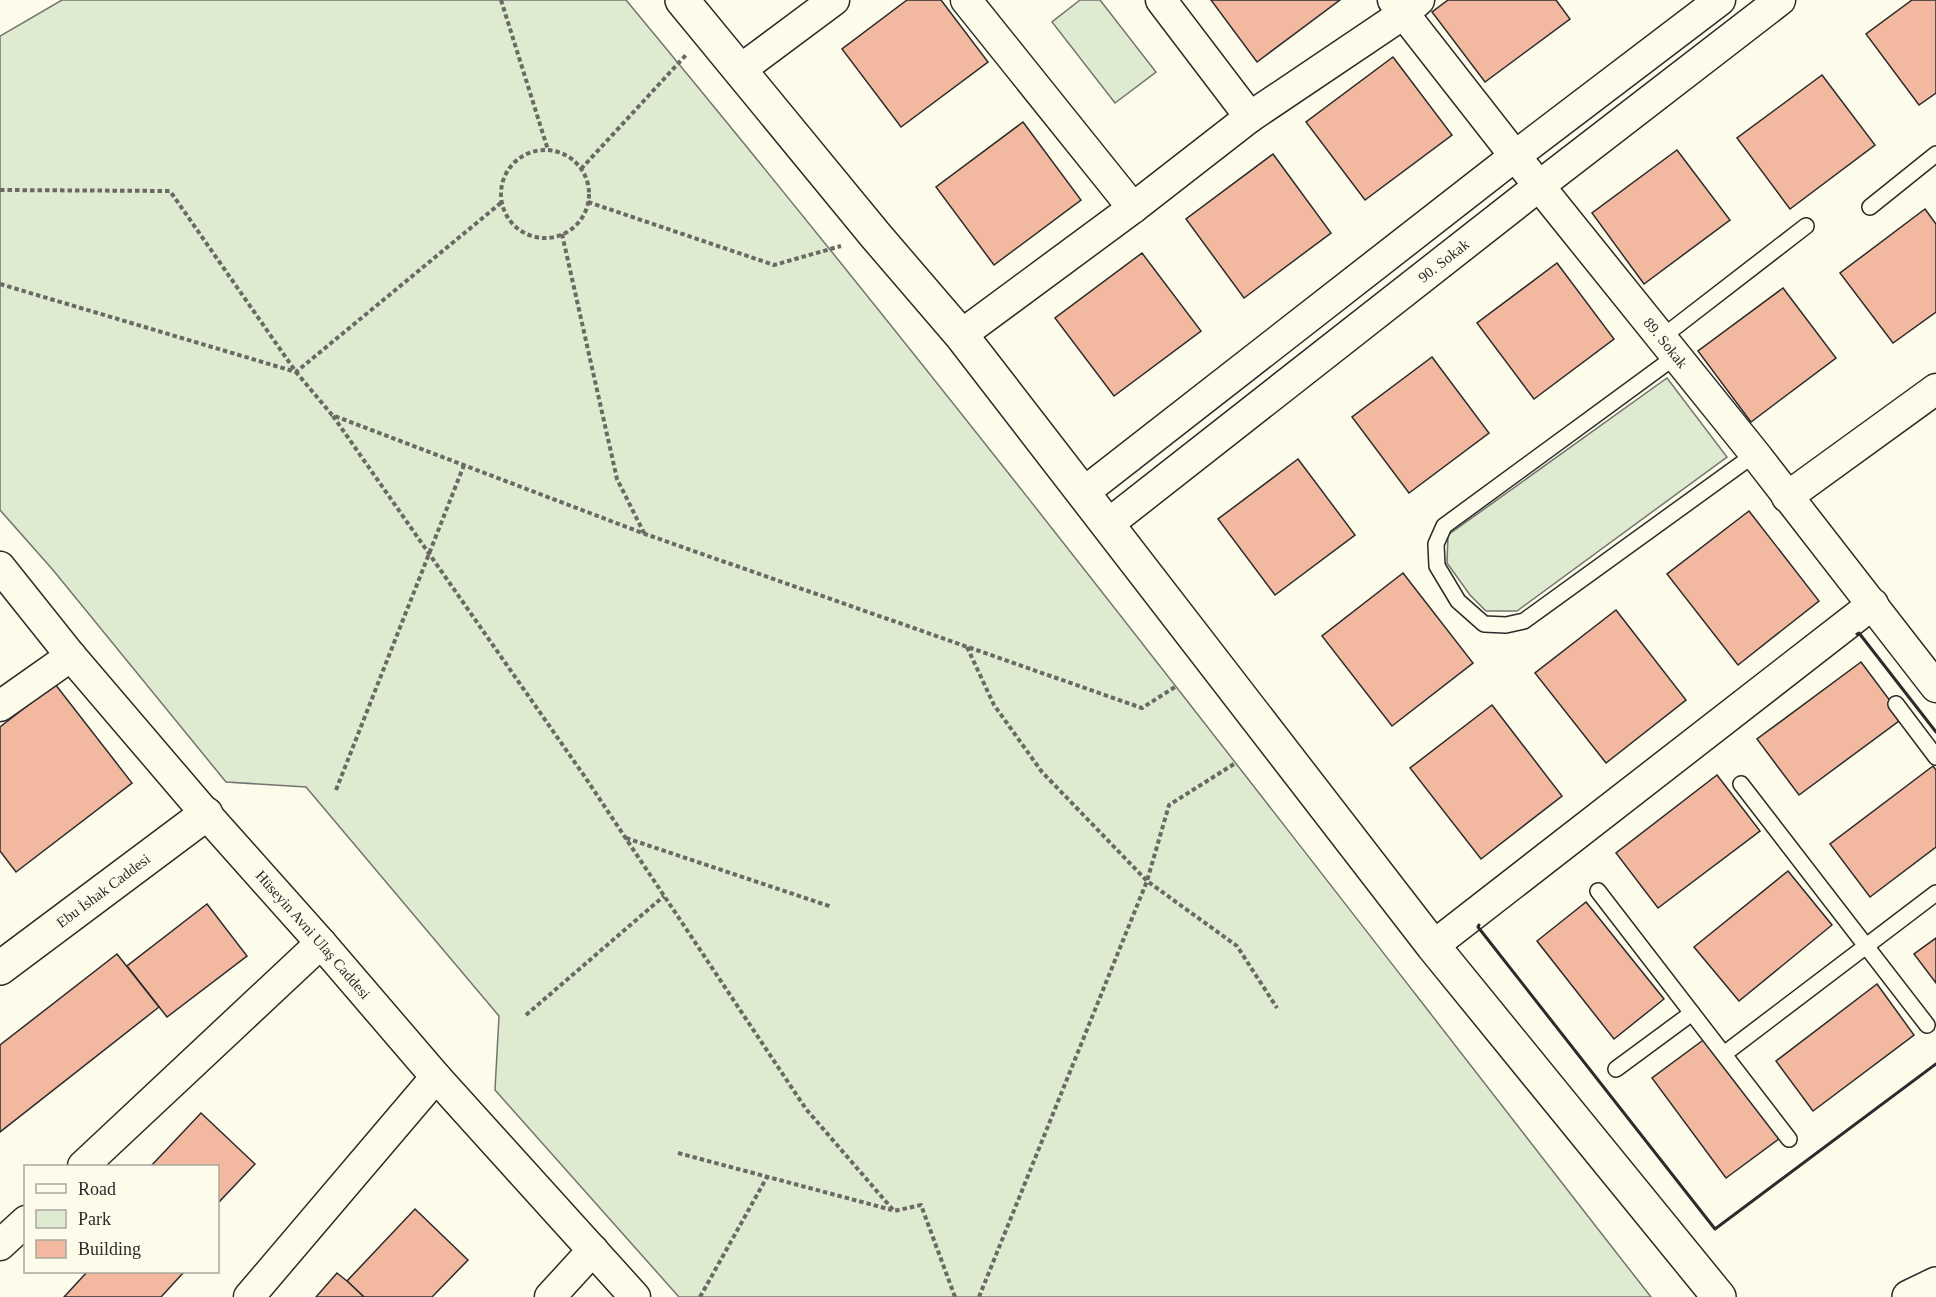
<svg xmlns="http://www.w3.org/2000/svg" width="1936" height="1297" font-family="Georgia,serif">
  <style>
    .green { fill: #deebd1; stroke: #74746e; stroke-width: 1.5 }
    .building { fill: #f2b8a0; stroke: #2b2b2b; stroke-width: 1.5 }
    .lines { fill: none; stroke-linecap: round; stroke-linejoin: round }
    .lane-casing { stroke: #2b2b2b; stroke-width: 18 }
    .street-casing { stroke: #2b2b2b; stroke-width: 33 }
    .secondary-casing { stroke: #2b2b2b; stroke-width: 36 }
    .path { stroke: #6a6964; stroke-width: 4; stroke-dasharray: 4.5 3; stroke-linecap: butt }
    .lane { stroke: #fdfbea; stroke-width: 15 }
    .street { stroke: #fdfbea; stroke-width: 30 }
    .secondary { stroke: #fdfbea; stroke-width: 33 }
    .wall { stroke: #2b2b2b; stroke-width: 3 }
    .labels { text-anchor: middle; stroke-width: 4.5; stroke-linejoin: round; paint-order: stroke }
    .street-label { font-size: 15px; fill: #2b2b2b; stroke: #fdfbea }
  </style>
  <rect width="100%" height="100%" fill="#fdfbea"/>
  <!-- green -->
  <g class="green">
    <path d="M62,0h564c352,424 686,863 1025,1297h-972l-184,-207 4,-74 -193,-229 -80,-5 -173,-212 -53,-60v-474z"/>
    <path d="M1080,0h20l56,72 -41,31 -63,-81z"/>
    <path d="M1667,378l60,79 -210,154h-31l-16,-16 -23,-32 1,-28z"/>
  </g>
  <!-- building -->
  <g class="building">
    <path d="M907,0h34l47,62 -87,65 -59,-78z"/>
    <path d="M1211,0h129l-83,62z"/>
    <path d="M1448,0h108l14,19 -85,63 -53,-70z"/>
    <path d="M1912,0h24v93l-17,12 -53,-71z"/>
    <path d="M1393,57l59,78 -87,65 -59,-78z"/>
    <path d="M1822,75l53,70 -85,64 -53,-71z"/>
    <path d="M1023,122l58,78 -87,65 -58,-78z"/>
    <path d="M1677,150l53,70 -86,64 -52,-71z"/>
    <path d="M1273,154l58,79 -87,65 -58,-79z"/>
    <path d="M1925,209l11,15v88l-43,31 -53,-70z"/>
    <path d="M1142,253l59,78 -87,65 -59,-78z"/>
    <path d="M1557,263l57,76 -80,60 -57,-76z"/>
    <path d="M1783,288l53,70 -85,64 -53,-71z"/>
    <path d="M1432,357l57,76 -80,60 -57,-76z"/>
    <path d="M1298,459l57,76 -80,60 -57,-76z"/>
    <path d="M1749,511l70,90 -81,64 -71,-91z"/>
    <path d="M1403,573l70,90 -81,63 -70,-90z"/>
    <path d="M1616,610l70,90 -80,63 -71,-90z"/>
    <path d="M1861,662l42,56 -104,77 -42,-56z"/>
    <path d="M55,684l77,99 -116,89 -16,-21v-124z"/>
    <path d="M1492,705l70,91 -81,63 -71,-91z"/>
    <path d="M1933,766l3,4v77l-66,50 -40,-53z"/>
    <path d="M1717,775l43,56 -102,77 -42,-55z"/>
    <path d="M1788,871l44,54 -93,76 -45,-54z"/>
    <path d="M1586,902l78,97 -50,40 -77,-98z"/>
    <path d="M207,904l40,52 -80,61 -40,-51z"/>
    <path d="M1936,938v45l-22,-29z"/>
    <path d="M117,954l42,53 -159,125v-87z"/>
    <path d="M1877,984l37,51 -101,76 -37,-50z"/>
    <path d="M1706,1038l74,100 -54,40 -74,-100z"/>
    <path d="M201,1113l54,51 -37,39v-37h-67z"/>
    <path d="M415,1209l53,51 -36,37h-68l-17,-16z"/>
    <path d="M87,1272h97l-23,25h-97z"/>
    <path d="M337,1273l10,8 17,16h-48z"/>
  </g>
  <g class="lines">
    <defs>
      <g id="lane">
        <path d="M1870,207l66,-53"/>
        <path d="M1661,338l145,-112"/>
        <path d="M1676,356l-232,170 -8,18 1,22 21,35 26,23 22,1 18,-4 231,-167"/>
        <path d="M1896,704l40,53"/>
        <path d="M1741,784l186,241"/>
        <path d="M1598,891l191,248"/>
        <path d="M1724,1054l212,-161"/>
        <path d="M1616,1069l76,-56"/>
      </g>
      <g id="street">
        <path d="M966,0l167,208"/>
        <path d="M1161,0l89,117"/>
        <path id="s1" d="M1393,0l122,156 240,298 181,233"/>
        <path d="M740,70l94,-70"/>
        <path d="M961,335l172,-127 117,-91 153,-103 16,-14"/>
        <path d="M1083,493l432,-337 205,-156"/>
        <path d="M1787,497l149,-108"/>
        <path id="s2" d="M1107,525l432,-339 241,-186"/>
        <path id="s3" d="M0,567l71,89 135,158 115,129 115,134 199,220"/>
        <path d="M0,706l71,-50"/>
        <path d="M1433,946l440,-342"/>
        <path d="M83,1166l238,-223"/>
        <path d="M0,1245l26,-24"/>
        <path d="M249,1297l187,-220"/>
        <path d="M550,1297l43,-47"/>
      </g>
      <g id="secondary">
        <path d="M682,0l194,236 85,99 472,611 286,351"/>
        <path id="s4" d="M0,968l206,-154"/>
        <path d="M1909,1297l27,-13"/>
      </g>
    </defs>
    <!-- lane casing -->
    <use href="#lane" class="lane-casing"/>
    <!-- street casing -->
    <use href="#street" class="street-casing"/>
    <!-- secondary casing -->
    <use href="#secondary" class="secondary-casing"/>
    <!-- path -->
    <g class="path">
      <path d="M501,0l47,150"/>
      <circle cx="545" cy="194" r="44"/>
      <path d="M581,169l105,-114"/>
      <path d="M0,190l170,1 126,181 36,43 313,119 497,174 33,-21"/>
      <path d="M588,202l186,63 67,-19"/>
      <path d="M562,234l55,245 27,54"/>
      <path d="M0,284l296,88 206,-170"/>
      <path d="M333,416l252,361 221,332 88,102 27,-6 34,92"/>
      <path d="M967,647l27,58 48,67 105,109 90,65 40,62"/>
      <path d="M336,790l128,-325"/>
      <path d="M626,838l206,69"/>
      <path d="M526,1015l138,-119"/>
      <path d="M678,1153l214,57"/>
      <path d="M700,1297l67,-120"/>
      <path d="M979,1297l168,-416 22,-76 65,-41"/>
    </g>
    <!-- lane -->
    <use href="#lane" class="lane"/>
    <!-- street -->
    <use href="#street" class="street"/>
    <!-- secondary -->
    <use href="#secondary" class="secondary"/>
    <!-- wall -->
    <g class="wall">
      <path d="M1857,634l2,-1 77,99"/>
      <path d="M1479,925l-1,2 237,302 221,-165"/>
    </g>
  </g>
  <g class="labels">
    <!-- street labels -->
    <g class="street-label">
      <text dy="5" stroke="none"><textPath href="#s2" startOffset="428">90. Sokak</textPath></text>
      <text dy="5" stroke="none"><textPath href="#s1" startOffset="438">89. Sokak</textPath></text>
      <text dy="5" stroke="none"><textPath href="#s4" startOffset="129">Ebu İshak Caddesi</textPath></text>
      <text dy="5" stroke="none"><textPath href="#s3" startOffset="483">Hüseyin Avni Ulaş Caddesi</textPath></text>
    </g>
  </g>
  <!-- legend -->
  <rect x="24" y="1165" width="195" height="108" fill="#fdfbea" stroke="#a9a89e" stroke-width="1.5"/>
  <rect x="36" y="1184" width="30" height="9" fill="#fdfbea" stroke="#a9a89e" stroke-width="1.5"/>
  <text x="78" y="1195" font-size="18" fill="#2b2b2b">Road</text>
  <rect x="36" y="1210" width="30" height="18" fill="#deebd1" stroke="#a9a89e" stroke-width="1.5"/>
  <text x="78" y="1225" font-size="18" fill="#2b2b2b">Park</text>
  <rect x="36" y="1240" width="30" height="18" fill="#f2b8a0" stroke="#a9a89e" stroke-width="1.5"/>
  <text x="78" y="1255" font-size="18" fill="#2b2b2b">Building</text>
</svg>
